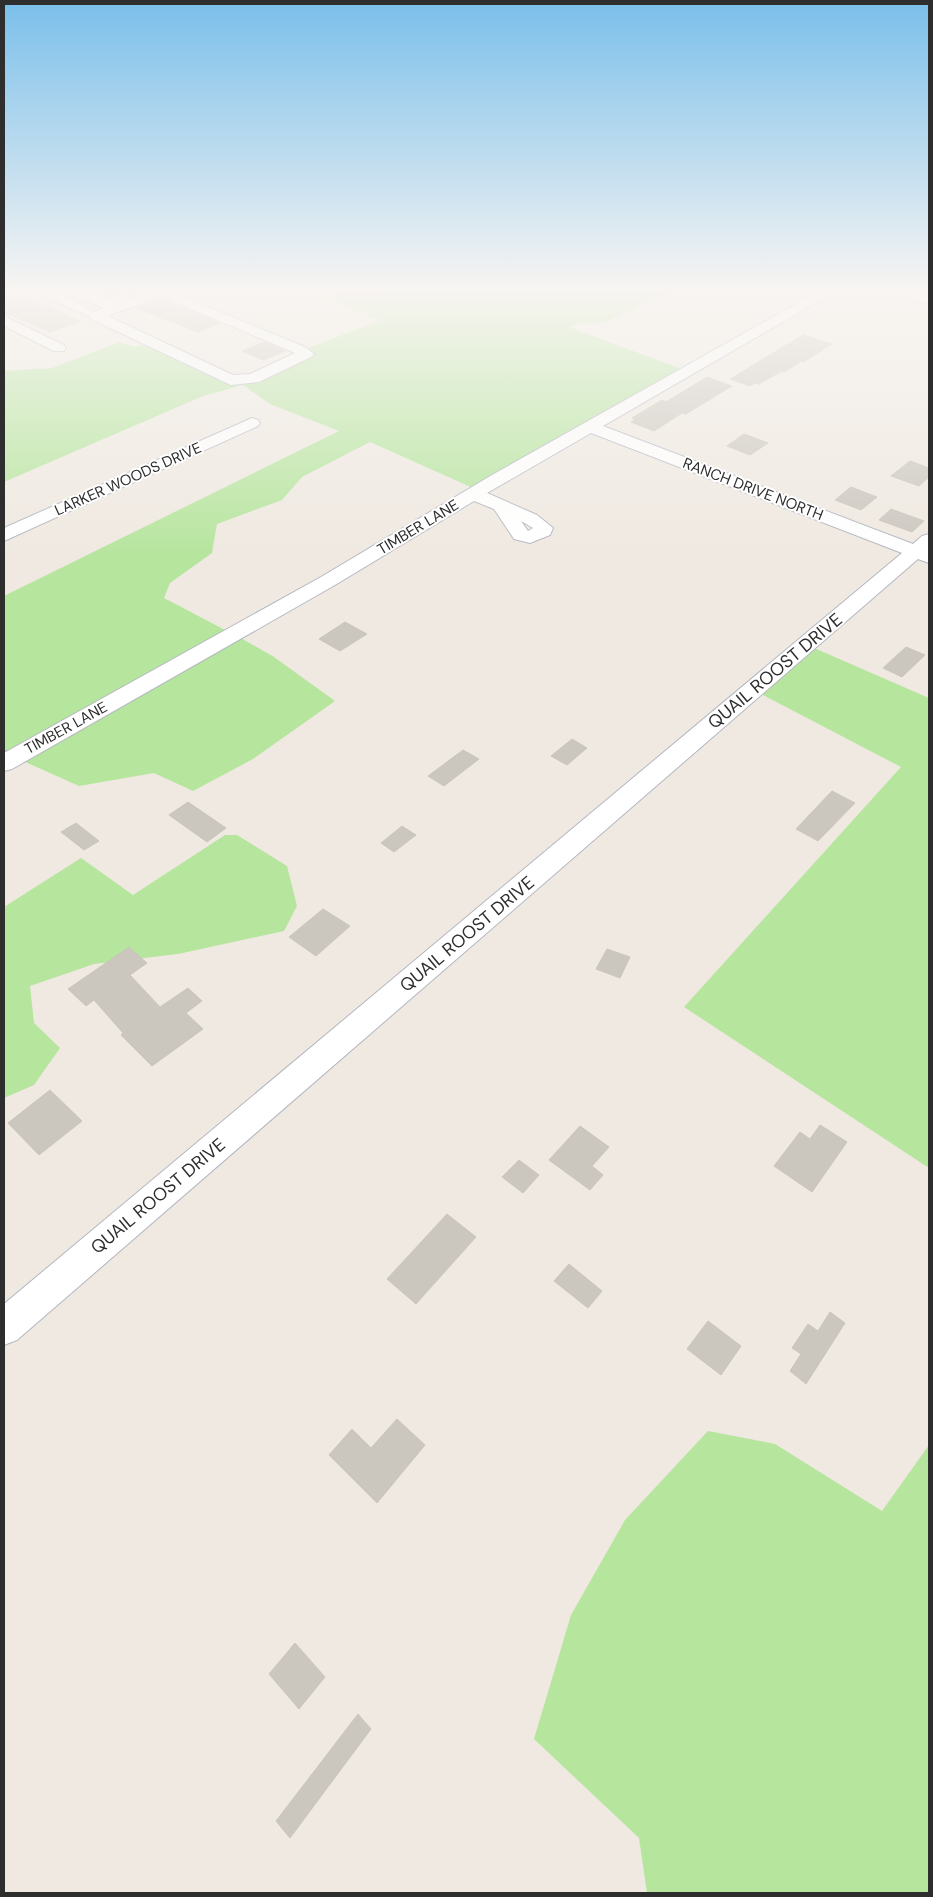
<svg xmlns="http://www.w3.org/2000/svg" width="933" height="1897" font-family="'DM Sans',sans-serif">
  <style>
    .green { fill: #b6e59e }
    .building { fill: #cbc7bf; stroke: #cbc5ba }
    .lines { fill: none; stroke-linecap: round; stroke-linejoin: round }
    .minor-casing { stroke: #b4b7c1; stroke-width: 2 }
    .minor { fill: #fff; fill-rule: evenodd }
    .labels { text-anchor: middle; stroke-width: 4; stroke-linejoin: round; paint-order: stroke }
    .far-street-label { font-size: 15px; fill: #2e2e2e; stroke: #fff }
    .street-label { font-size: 18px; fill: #2e2e2e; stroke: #fff }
  </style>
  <rect width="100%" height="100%" fill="#efe9e1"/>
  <!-- green -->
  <g class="green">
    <path d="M394,290h281l-72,33h-24l-10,4 115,43 -211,118 -103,-46 -68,35 -20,23 -65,24 -5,29 -42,30 -6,15 63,33 -219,123 -4,-3v-155l335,-165 -69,-27 -27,-19 -40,11 -199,86v-111l48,-3 67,-26 16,5 10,-3 97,39 64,-34 74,-29 -61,-25z"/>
    <path d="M239,637l35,20 61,44 -82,58 -60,32 -39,-18 -75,13 -58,-26z"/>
    <path d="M814,648l115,50v470l-245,-161 217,-240 -140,-73z"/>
    <path d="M225,835h12l50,31 10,40 -13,25 -106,23 -84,10 -64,22 4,37 26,25 -26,37 -30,13v-191l77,-49 52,37z"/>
    <path d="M708,1431l67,13 107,67 47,-66v448h-282l-8,-55 -105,-99 37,-124 54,-95z"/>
  </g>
  <!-- building -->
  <g class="building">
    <path d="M95,290h49l1,1 -14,5 -3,-4 -5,-1 -16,5z"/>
    <path d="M19,294l61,27 -30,11 -46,-20v-12z"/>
    <path d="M159,299l5,1 55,23 -21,9 -62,-24z"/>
    <path d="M803,335l29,9 -28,18 -2,-1 -18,11 -2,-1 -23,13 -4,-1 -5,3 -20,-7z"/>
    <path d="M264,342l21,9 -22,9 -21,-9z"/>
    <path d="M707,377l25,9 -46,28 -4,-1 -28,18 -23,-9 5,-3 -4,-1 30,-18 4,2z"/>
    <path d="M744,434l24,9 -18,12 -23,-9z"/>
    <path d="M910,461l19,7v9l-10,9 -28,-10z"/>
    <path d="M851,487l26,10 -16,13 -26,-10z"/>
    <path d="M891,509l33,12 -12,11 -33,-12z"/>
    <path d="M345,622l22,12 -27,17 -21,-12z"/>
    <path d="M906,647l19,8 -23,22 -19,-9z"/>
    <path d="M572,739l15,9 -20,17 -16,-9z"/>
    <path d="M463,750l16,9 -35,27 -16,-10z"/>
    <path d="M832,791l23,12 -37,38 -22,-12z"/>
    <path d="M188,802l38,26 -19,14 -38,-27z"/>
    <path d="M76,823l23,18 -15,9 -23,-18z"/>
    <path d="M402,826l14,9 -22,17 -13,-9z"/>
    <path d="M323,909l27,17 -34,30 -27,-19z"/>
    <path d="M129,947l18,16 -17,12 30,32 28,-19 14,13 -16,12 17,16 -51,37 -31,-31 2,-2 -29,-33 -8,6 -18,-17z"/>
    <path d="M607,949l23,8 -10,21 -24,-9z"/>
    <path d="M50,1090l32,31 -43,34 -31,-32z"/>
    <path d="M820,1125l27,17 -35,50 -38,-26 26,-34 10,7z"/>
    <path d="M580,1126l29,21 -17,19 11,9 -13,15 -41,-30z"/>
    <path d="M519,1160l20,15 -16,18 -21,-16z"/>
    <path d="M447,1214l29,23 -60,67 -29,-25z"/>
    <path d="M569,1264l33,27 -14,17 -34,-27z"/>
    <path d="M830,1312l15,11 -39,61 -16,-13 11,-17 -9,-6 16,-24 10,7z"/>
    <path d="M708,1321l33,25 -20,29 -34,-26z"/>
    <path d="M397,1419l28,26 -48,58 -48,-48 23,-26 19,19z"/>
    <path d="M295,1643l30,34 -26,32 -30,-35z"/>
    <path d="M358,1714l13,15 -81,109 -14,-17z"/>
  </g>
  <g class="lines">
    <defs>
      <g id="minor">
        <path d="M34,290h19l42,22 9,-4 -37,-15 -2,-3h19l20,9 19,-6 5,1 2,3 -2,2 25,-9 16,1 136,56 9,7 -3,3 -52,25 -28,3 -140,-66 -2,-3 -53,-23zM159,297l6,1 130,55 -45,21 -17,1 -125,-59z"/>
        <path d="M821,290h17l-235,136 310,118 9,-8 7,-2v29l-11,-4 -901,781 -13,5v-41l898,-751 -311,-120 -104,60 50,22 16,13 -3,7 -20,8 -16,-4 -20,-30 -20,-8 -139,84 -323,184 -8,2v-18l317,-176 171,-102zM521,521l12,7 -5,3z"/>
        <path d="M890,290h22l17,6v8l-37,-11z"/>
        <path d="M4,316l60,29 2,3 -2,3h-10l-50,-25z"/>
        <path d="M252,418l6,2 2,3 -2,3 -254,115v-13z"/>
      </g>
    </defs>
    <!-- minor casing -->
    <use href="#minor" class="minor-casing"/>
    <!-- minor -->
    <use href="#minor" class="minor"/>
  </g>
  <!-- sky -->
  <linearGradient id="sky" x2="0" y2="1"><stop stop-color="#7abfeb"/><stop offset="0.52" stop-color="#f8f5f2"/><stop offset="1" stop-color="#f8f5f2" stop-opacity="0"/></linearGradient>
  <rect width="933" height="556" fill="url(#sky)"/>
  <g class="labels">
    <!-- far-street labels -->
    <g class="far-street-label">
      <text transform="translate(128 479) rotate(-24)" y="5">LARKER WOODS DRIVE</text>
      <text transform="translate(753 489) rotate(21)" y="5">RANCH DRIVE NORTH</text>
      <text transform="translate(418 527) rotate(-31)" y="5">TIMBER LANE</text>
      <text transform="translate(66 728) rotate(-29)" y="5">TIMBER LANE</text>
    </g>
    <!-- street labels -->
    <g class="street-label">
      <text transform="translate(775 671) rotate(-40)" y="6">QUAIL ROOST DRIVE</text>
      <text transform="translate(467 934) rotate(-40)" y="6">QUAIL ROOST DRIVE</text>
      <text transform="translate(158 1196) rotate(-40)" y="6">QUAIL ROOST DRIVE</text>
    </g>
  </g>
  <!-- border -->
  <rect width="933" height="1897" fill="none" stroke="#2e2e2e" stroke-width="10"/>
</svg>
